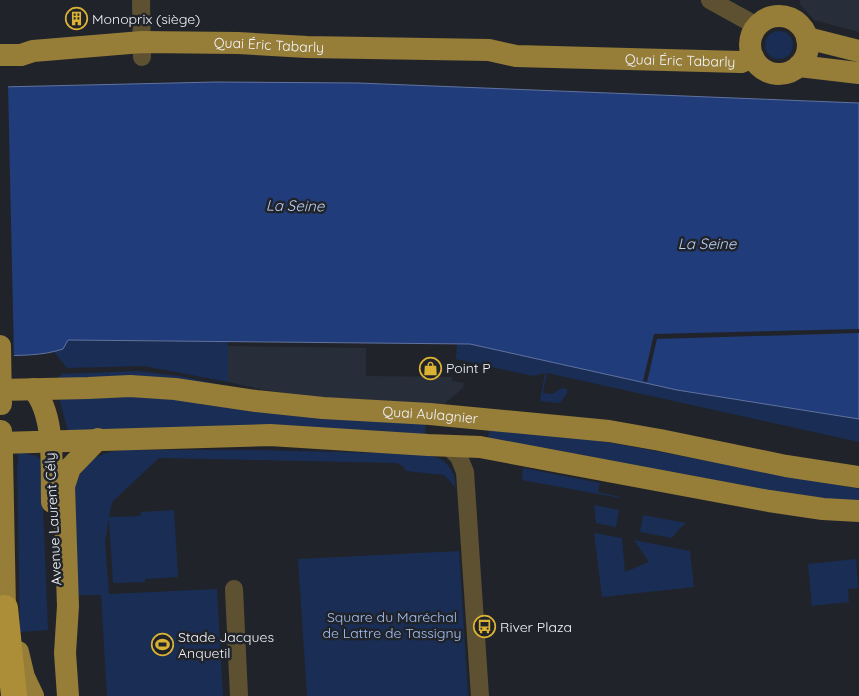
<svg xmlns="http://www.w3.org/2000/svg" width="859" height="696" font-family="Quicksand,sans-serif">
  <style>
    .built { fill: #282e39 }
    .green { fill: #1a2d54 }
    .water { fill: #213c7a; stroke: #6073a0 }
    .pier { fill: #20242a }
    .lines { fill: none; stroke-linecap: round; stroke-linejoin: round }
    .minor { stroke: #5d5132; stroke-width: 18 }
    .major { stroke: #967d38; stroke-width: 22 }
    .highway { stroke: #ac8e38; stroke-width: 26 }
    .major-bridge { stroke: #967d38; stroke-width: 22 }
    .labels { text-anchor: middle; stroke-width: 5; stroke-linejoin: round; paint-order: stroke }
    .poi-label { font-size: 14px; fill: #f2f4f9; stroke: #20242a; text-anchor: start }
    .street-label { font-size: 14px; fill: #f2f4f9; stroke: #20242a }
    .park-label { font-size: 14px; fill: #a4c0f7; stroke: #20242a }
    .water-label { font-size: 15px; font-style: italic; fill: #bacdf3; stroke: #20242a }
  </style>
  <rect width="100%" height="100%" fill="#20242a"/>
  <!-- built -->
  <g class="built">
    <path d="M800,0h59v32l-45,-12 -14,-16z"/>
    <path d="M228,346l138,2v28l86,1v4l12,2 -1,5 -17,14 -1,2 -131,-7 -49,-7 -37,-8z"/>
  </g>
  <!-- green -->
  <g class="green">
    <circle cx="779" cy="45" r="14"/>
    <path d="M67,340l161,2v40l-84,-16 -77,2 -13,-16 9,-3z"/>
    <path d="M457,344h13l207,46 182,29v23l-312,-69 -4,20 9,1 10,-6 5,1v4l-7,10 -20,-2 5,-28 -12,3 -77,-17z"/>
    <path d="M138,371l41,5 87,18 -207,-15v-3h2v-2z"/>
    <path d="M112,392l314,28 -1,14 -357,-3 -10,-36z"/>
    <path d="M489,430l92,8 37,6 241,45v16l-37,-3 -334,-63z"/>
    <path d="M127,450h130l166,4c21,3 31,12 33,34l-12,-13 -38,-4 -3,-5 -6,-3 -238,-5 -47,44 -3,15 32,-1v-4l33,-2 4,67 -33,2v3l-32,1 -4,-64 -4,22 4,53 108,-5 6,107h-116l-6,-101h-24l-4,-103c9,-28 23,-41 54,-42z"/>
    <path d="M18,452l18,4 5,4 7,170 -28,2 -3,-167 1,-1z"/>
    <path d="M523,468l77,15 -2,9 22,5v1l-98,-18z"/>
    <path d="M594,505l25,5 -3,17 -20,-4z"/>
    <path d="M643,515l43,8 -7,6 -7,9 -32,-6z"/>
    <path d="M594,533l28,5 3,34 24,-10 -15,-22 56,11 4,36 -92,10z"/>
    <path d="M459,551l9,145h-161l-9,-137z"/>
    <path d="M856,559l2,29 -10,1 1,13 -37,4 -4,-42z"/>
  </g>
  <!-- water -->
  <path class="water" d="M216,82l142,1 501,20v316l-182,-29 -207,-46 -402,-4 -5,9c-21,7 -42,6 -63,7v-269z"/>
  <!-- pier -->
  <g class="pier">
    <path d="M0,84h8l6,274h-14z"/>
    <path d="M859,329v4l-202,6 -10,43 -4,-1 11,-47z"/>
  </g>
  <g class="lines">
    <!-- minor -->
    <g class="minor">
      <path d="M141,0l1,57"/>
      <path d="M710,0l47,26"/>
      <path d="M448,446l11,11 6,15 15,224"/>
      <path d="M234,589l5,107"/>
    </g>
    <!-- major -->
    <g class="major">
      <circle cx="779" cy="45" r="29"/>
      <path d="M807,38l52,13"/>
      <path id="s1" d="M0,55h21l12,-4 109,-9 96,1 69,4 182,3 27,6 225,6 12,-5"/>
      <path d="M799,66l60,7"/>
      <path d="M33,389c23,26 18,79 19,113"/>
      <path id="s2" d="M0,390l88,-2 42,-2 45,3 81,12 67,7 107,6 179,17 51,9 126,26 73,11"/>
      <path d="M0,443l270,-8 158,10 52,2 289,54 54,8 36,2"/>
      <path d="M2,626l3,-18 -3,-153"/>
      <path d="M18,652l6,25 9,19"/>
      <path d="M68,696l-3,-43 3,-47 -4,-120 6,-18 28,-29"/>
    </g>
    <!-- highway -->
    <path class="highway" d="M5,608l9,88"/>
    <!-- major-bridge -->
    <g class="major-bridge">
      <path d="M0,346l1,58"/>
      <path d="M1,431l1,24"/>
    </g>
  </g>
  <!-- icons -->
  <defs>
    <symbol id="building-ring" viewBox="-11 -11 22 22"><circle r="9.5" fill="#20242a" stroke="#dbb233" stroke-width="1.5"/><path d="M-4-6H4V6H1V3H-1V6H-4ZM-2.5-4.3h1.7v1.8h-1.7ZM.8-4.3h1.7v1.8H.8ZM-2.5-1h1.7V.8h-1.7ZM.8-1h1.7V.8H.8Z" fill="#dbb233"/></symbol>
    <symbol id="shop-ring" viewBox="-11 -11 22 22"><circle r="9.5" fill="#20242a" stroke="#dbb233" stroke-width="1.5"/><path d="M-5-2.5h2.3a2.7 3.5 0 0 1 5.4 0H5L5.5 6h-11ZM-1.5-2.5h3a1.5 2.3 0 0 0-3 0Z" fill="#dbb233"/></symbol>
    <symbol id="bus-ring" viewBox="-11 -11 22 22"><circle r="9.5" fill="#20242a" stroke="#dbb233" stroke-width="1.5"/><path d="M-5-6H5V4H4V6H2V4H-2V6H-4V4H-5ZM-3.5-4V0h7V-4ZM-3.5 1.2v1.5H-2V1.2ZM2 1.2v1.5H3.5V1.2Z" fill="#dbb233"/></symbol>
    <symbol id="stadium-ring" viewBox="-11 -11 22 22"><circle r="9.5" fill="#20242a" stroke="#dbb233" stroke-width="1.5"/><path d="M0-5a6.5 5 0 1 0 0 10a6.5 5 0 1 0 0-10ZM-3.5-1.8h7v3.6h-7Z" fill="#dbb233"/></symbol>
  </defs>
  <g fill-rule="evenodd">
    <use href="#building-ring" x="64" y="6" width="25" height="25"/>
    <use href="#shop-ring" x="418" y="356" width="25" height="25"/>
    <use href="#bus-ring" x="472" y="614" width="25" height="25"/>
    <use href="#stadium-ring" x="150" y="632" width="25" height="25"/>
  </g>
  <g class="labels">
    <!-- poi labels -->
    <g class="poi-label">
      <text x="92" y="24">Monoprix (siège)</text>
      <text x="446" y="373">Point P</text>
      <text x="500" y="632">River Plaza</text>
      <text x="178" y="642">Stade Jacques<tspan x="178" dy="16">Anquetil</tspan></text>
    </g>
    <!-- street labels -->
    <g class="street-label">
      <text dy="5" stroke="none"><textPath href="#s1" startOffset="270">Quai Éric Tabarly</textPath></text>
      <text dy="5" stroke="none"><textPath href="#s1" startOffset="682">Quai Éric Tabarly</textPath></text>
      <text dy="5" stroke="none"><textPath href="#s2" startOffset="432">Quai Aulagnier</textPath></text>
      <text transform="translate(53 519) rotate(-93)" y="5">Avenue Laurent Cély</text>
    </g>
    <!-- park labels -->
    <g class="park-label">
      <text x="392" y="622">Square du Maréchal<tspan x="392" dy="16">de Lattre de Tassigny</tspan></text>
    </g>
    <!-- water labels -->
    <g class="water-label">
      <text transform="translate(295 206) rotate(1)" y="5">La Seine</text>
      <text x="707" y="249">La Seine</text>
    </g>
  </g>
</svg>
